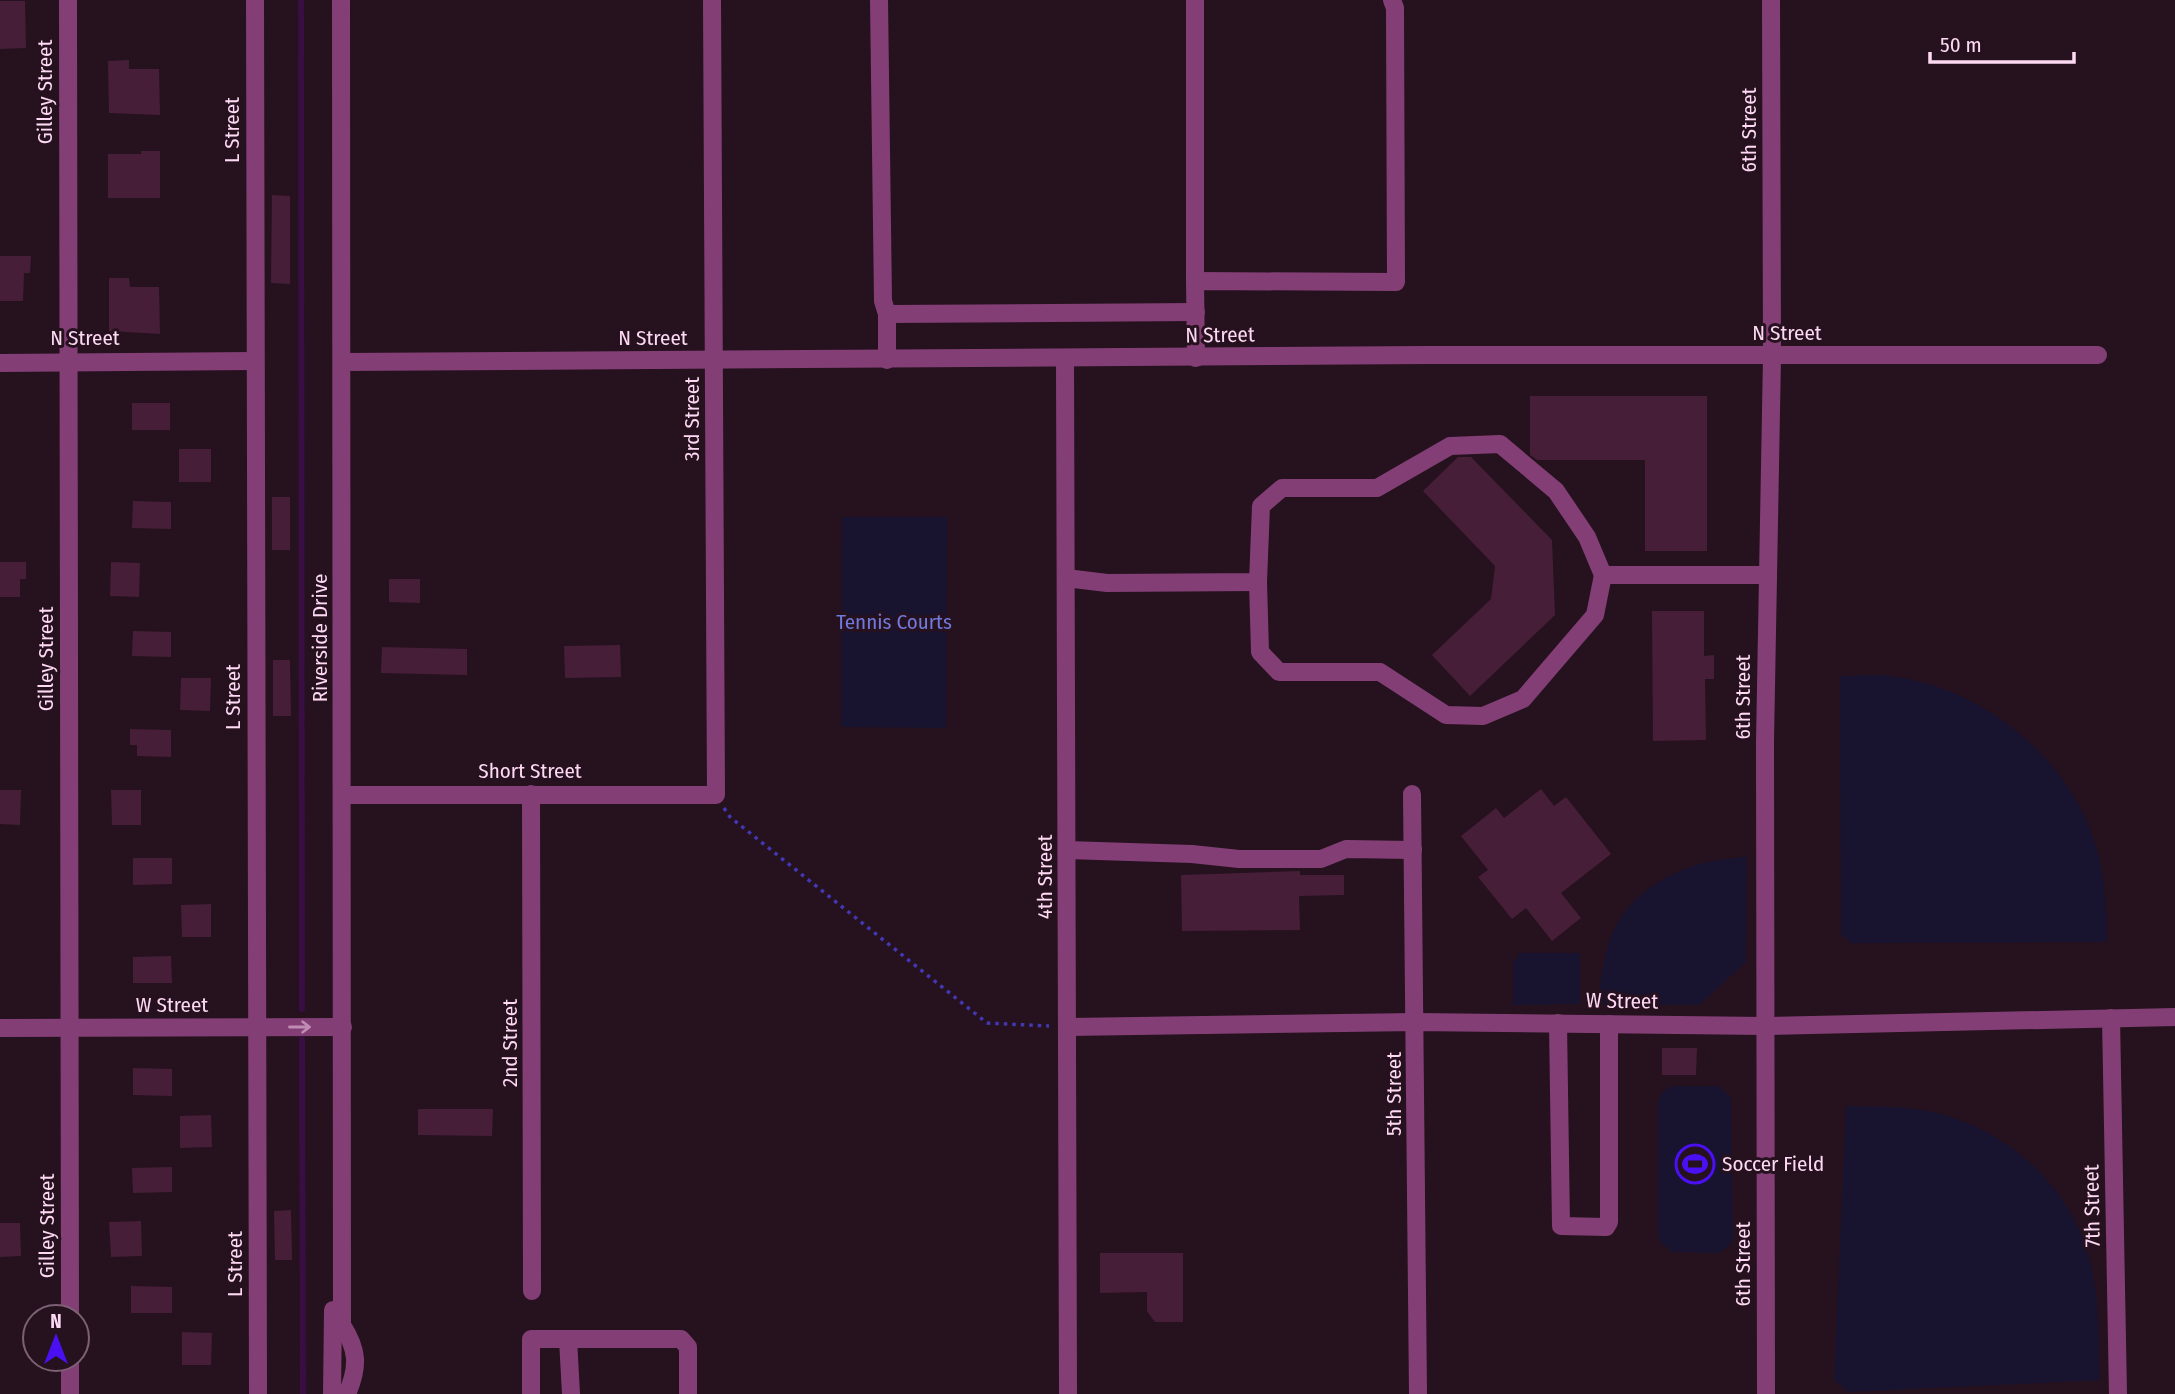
<svg xmlns="http://www.w3.org/2000/svg" width="2175" height="1394" font-family="'Fira Sans Condensed',sans-serif">
  <style>
    .green { fill: #181430 }
    .lines { fill: none; stroke-linecap: round; stroke-linejoin: round }
    .stream { stroke: #380e43; stroke-width: 6 }
    .building { fill: #461e38 }
    .path { stroke: #4337b3; stroke-width: 3.5; stroke-dasharray: 3.5 5; stroke-linecap: butt }
    .minor { stroke: #833f75; stroke-width: 18 }
    .oneway { stroke: #c08cb4 }
    .labels { text-anchor: middle; stroke-width: 6; stroke-linejoin: round; paint-order: stroke }
    .street-label { font-size: 21px; fill: #fdd9f3; stroke: #26111f }
    .park-label { font-size: 21px; fill: #7079dc; stroke: #26111f }
    .poi-label { font-size: 21px; fill: #fdd9f3; stroke: #26111f; text-anchor: start }
  </style>
  <rect width="100%" height="100%" fill="#26111f"/>
  <!-- green -->
  <g class="green">
    <path d="M842,517h105l-1,211 -105,-1z"/>
    <path d="M1840,676c16,0 32,-2 48,0 96,10 188,86 211,181 7,28 7,57 8,85l-256,1 -10,-9z"/>
    <path d="M1747,857l-1,105 -47,43h-102c3,-21 6,-43 12,-63 20,-58 82,-83 138,-85z"/>
    <path d="M1518,953h62v51l-67,1v-45h4z"/>
    <path d="M1672,1086h47l12,12 2,139 -2,7 -12,9 -47,-1 -11,-9 -3,-7v-135l5,-10z"/>
    <path d="M1846,1106c30,1 62,0 91,7 71,18 133,73 152,144 11,39 9,83 11,123l-252,12 -14,-12z"/>
  </g>
  <g class="lines">
    <!-- stream -->
    <g class="stream">
      <path d="M301,0l1,1009"/>
      <path d="M302,1039l1,355"/>
    </g>
  </g>
  <!-- building -->
  <g class="building">
    <path d="M0,1h25l1,47 -26,1z"/>
    <path d="M129,60v9h30l1,46 -51,-2 -1,-52z"/>
    <path d="M141,151h19v47h-52v-44h33z"/>
    <path d="M272,195l18,1v88l-19,-1z"/>
    <path d="M0,256h31l-1,17h-6l-1,28h-23z"/>
    <path d="M109,278h20l1,9h29l1,47 -51,-3z"/>
    <path d="M1530,396h177v155h-62v-91h-108l-7,-5z"/>
    <rect x="132" y="403" width="38" height="27"/>
    <rect x="179" y="449" width="32" height="33"/>
    <path d="M1458,457h13l81,83 3,75 -85,81 -38,-41 59,-56 4,-33 -72,-75z"/>
    <rect x="272" y="497" width="18" height="53"/>
    <path d="M133,501l38,1v27l-39,-1z"/>
    <path d="M0,562h26v17h-6v18h-20z"/>
    <path d="M111,562l29,1 -1,34 -29,-1z"/>
    <path d="M389,579h31v24l-31,-1z"/>
    <path d="M1652,611h52v45l10,-1v24h-9l1,61 -53,1z"/>
    <path d="M133,631l38,1v25l-39,-1z"/>
    <path d="M620,645l1,32 -56,1 -1,-32z"/>
    <path d="M382,647l85,2v26l-86,-2z"/>
    <path d="M273,660h17l1,56h-18z"/>
    <path d="M181,678h30l-1,33 -30,-1z"/>
    <path d="M130,729l41,1v27l-34,-1v-11h-7z"/>
    <path d="M1541,789l13,17 12,-9 45,57 -50,39 20,25 -29,23 -26,-33 -14,11 -34,-42 10,-7 -27,-34 35,-28 8,10z"/>
    <path d="M0,790h21l-1,35 -20,-1z"/>
    <path d="M111,790h30v35h-29z"/>
    <path d="M133,858h39v26l-39,1z"/>
    <path d="M1300,871v4h44v20l-45,1 1,34 -118,1 -1,-56z"/>
    <path d="M211,904v33h-29l-1,-32z"/>
    <path d="M171,956l1,27h-39v-26z"/>
    <path d="M1662,1048h35l-1,27h-34z"/>
    <path d="M133,1068l39,1v27l-39,-1z"/>
    <path d="M418,1109h75l-1,27 -74,-1z"/>
    <path d="M211,1115l1,32 -32,1v-32z"/>
    <path d="M172,1167v25l-39,1 -1,-25z"/>
    <path d="M291,1210l1,50h-17l-1,-49z"/>
    <path d="M141,1221l1,35 -31,1 -2,-35z"/>
    <path d="M0,1223h20l1,33 -21,1z"/>
    <path d="M1100,1253h83v69h-28l-8,-11v-19l-47,1z"/>
    <path d="M131,1286l41,1v26h-41z"/>
    <path d="M182,1332l30,1 -1,32h-29z"/>
  </g>
  <g class="lines">
    <!-- path -->
    <path class="path" d="M724,808l6,9 257,206 62,3"/>
    <!-- minor -->
    <g class="minor">
      <path d="M68,0l2,1317"/>
      <path d="M255,0l3,1394"/>
      <path d="M341,0l1,1325c16,25 17,41 5,69"/>
      <path d="M879,0l4,301 4,13v46"/>
      <path d="M1195,0v281"/>
      <path d="M887,314l309,-2"/>
      <path d="M1196,358l-1,-77 201,1 -1,-274 -3,-8"/>
      <path d="M1065,359l3,1035"/>
      <path d="M342,362l1085,-7h671"/>
      <path d="M0,363l254,-2"/>
      <path d="M1066,578l41,5 151,-1 3,-76 21,-18h95l73,-42 50,-2 56,47 31,46 16,38h163"/>
      <path d="M1258,582l2,70 19,20h101l66,43 37,1 40,-17 72,-84 8,-40"/>
      <path d="M531,794l1,497"/>
      <path d="M1412,794l6,600"/>
      <path d="M343,795h373l-4,-795"/>
      <path d="M1067,850l125,4 47,5h82l25,-10 67,1"/>
      <path d="M2111,1018l7,376"/>
      <path d="M1558,1023l3,203 45,1 3,-5v-198"/>
      <path d="M1068,1027l348,-5 349,4 410,-9"/>
      <path d="M0,1028l343,-1"/>
      <path d="M568,1339l3,55"/>
      <path d="M70,1359v35"/>
      <path d="M332,1394l1,-84"/>
      <path d="M531,1394v-55h150l7,8v47"/>
      <path d="M1766,1394l-1,-652 7,-386 -1,-356"/>
    </g>
  </g>
  <!-- one-way arrows -->
  <defs><path id="oneway-shaft" d="M-6 0H5M1.5-3L5.5 0L1.5 3" fill="none" stroke-width="1.6" stroke-linecap="round" stroke-linejoin="round" transform="scale(1.75)"/></defs>
  <use class="oneway" href="#oneway-shaft" transform="translate(300 1027)"/>
  <!-- icons -->
  <defs>
    <symbol id="stadium-ring" viewBox="-11 -11 22 22"><circle r="9.5" fill="#26111f" stroke="#4b10f1" stroke-width="1.5"/><path d="M0-5a6.5 5 0 1 0 0 10a6.5 5 0 1 0 0-10ZM-3.5-1.8h7v3.6h-7Z" fill="#4b10f1"/></symbol>
  </defs>
  <g fill-rule="evenodd">
    <use href="#stadium-ring" x="1673" y="1142" width="44" height="44"/>
  </g>
  <g class="labels">
    <!-- street labels -->
    <g class="street-label">
      <text transform="translate(45 92) rotate(-90)" y="7">Gilley Street</text>
      <text transform="translate(232 130) rotate(-90)" y="7">L Street</text>
      <text transform="translate(1749 130) rotate(-90)" y="7">6th Street</text>
      <text x="1787" y="340">N Street</text>
      <text transform="translate(1220 335) rotate(-1)" y="7">N Street</text>
      <text x="85" y="345">N Street</text>
      <text x="653" y="345">N Street</text>
      <text transform="translate(692 419) rotate(-90)" y="7">3rd Street</text>
      <text transform="translate(320 638) rotate(-90)" y="7">Riverside Drive</text>
      <text transform="translate(46 659) rotate(-90)" y="7">Gilley Street</text>
      <text transform="translate(233 697) rotate(-90)" y="7">L Street</text>
      <text transform="translate(1743 697) rotate(-90)" y="7">6th Street</text>
      <text x="530" y="778">Short Street</text>
      <text transform="translate(1045 877) rotate(-90)" y="7">4th Street</text>
      <text transform="translate(1622 1001) rotate(1)" y="7">W Street</text>
      <text x="172" y="1012">W Street</text>
      <text transform="translate(510 1043) rotate(-90)" y="7">2nd Street</text>
      <text transform="translate(1394 1094) rotate(-90)" y="7">5th Street</text>
      <text transform="translate(2092 1206) rotate(-91)" y="7">7th Street</text>
      <text transform="translate(47 1226) rotate(-90)" y="7">Gilley Street</text>
      <text transform="translate(235 1264) rotate(-90)" y="7">L Street</text>
      <text transform="translate(1743 1264) rotate(-90)" y="7">6th Street</text>
    </g>
    <!-- park labels -->
    <g class="park-label">
      <text x="894" y="629">Tennis Courts</text>
    </g>
    <!-- poi labels -->
    <g class="poi-label">
      <text x="1722" y="1171">Soccer Field</text>
    </g>
  </g>
  <!-- north arrow -->
  <g transform="translate(56 1338)"><circle r="33" fill="#26111f" stroke="#7c6174" stroke-width="2"/>
  <path d="M0-5L12 26L0 18L-12 26Z" fill="#4b10f1"/>
  <text y="-10" font-size="19" font-weight="bold" text-anchor="middle" fill="#fdd9f3">N</text>
  </g>
  <!-- scale -->
  <path d="M1930 52v10h144v-10" fill="none" stroke="#fdd9f3" stroke-width="3.5"/>
  <text x="1940" y="52" font-size="21" fill="#fdd9f3" stroke="#26111f" stroke-width="5" paint-order="stroke">50 m</text>
</svg>
